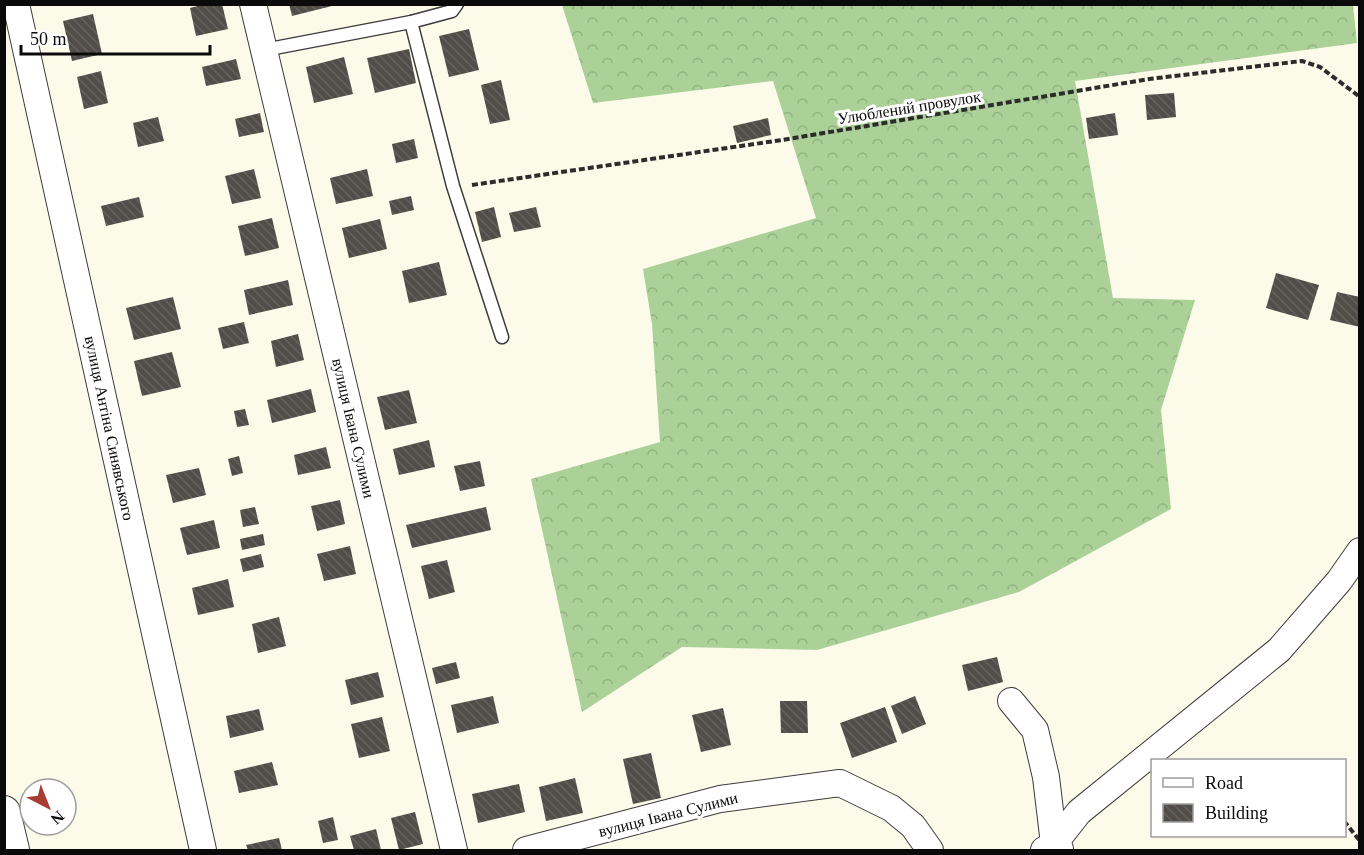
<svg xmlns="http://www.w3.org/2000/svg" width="1364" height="855" font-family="'Times New Roman',serif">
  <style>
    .forest { fill: url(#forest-crowns) }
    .building { fill: url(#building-back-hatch) }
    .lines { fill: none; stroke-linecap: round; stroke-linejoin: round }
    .service-casing { stroke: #3d3d3d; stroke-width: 15 }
    .minor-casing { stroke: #3d3d3d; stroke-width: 28 }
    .tertiary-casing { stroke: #3d3d3d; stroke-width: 34 }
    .path { stroke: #2c2c2c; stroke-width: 4; stroke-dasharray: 6 3; stroke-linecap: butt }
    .service { stroke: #fff; stroke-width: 12 }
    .minor { stroke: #fff; stroke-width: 26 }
    .tertiary { stroke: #fff; stroke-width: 32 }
    .labels { text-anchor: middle; stroke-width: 6; stroke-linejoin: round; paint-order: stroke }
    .street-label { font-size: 16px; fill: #0a0a0a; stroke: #fff }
  </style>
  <defs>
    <pattern id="forest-crowns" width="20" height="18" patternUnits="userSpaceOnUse" patternTransform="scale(1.5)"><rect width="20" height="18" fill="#abd199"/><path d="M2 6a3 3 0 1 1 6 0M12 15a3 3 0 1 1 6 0" fill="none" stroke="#92b282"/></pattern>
    <pattern id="building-back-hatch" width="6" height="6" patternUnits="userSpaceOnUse" patternTransform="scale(1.5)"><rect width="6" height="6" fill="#514d48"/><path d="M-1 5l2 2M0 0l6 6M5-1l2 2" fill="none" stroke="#65625e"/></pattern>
  </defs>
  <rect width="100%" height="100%" fill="#fcfbea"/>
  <!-- forest -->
  <path class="forest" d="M562,5h791l4,38 -282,38 38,217 82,2 -34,110 10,99 -152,83 -202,58 -135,-3 -100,65 -51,-233 129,-37 -8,-118 -9,-55 173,-51 -43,-137 -180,22z"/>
  <!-- building -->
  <g class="building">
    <path d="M205,4h17l6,25 -32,7 -6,-28z"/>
    <path d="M289,4h47v1l-44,11z"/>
    <path d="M93,14l9,40 -30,7 -9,-40z"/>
    <path d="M469,29l10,41 -30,7 -10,-41z"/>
    <path d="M409,49l7,34 -41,10 -8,-35z"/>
    <path d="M344,57l9,37 -39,9 -8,-36z"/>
    <path d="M236,59l5,20 -35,7 -4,-19z"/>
    <path d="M101,71l7,32 -24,6 -7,-32z"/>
    <path d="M501,80l9,40 -20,4 -9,-39z"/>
    <path d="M1174,93l2,24 -29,3 -2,-25z"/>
    <path d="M260,113l4,19 -25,5 -4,-18z"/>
    <path d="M1115,113l3,22 -29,4 -3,-21z"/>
    <path d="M158,117l6,24 -26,6 -5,-24z"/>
    <path d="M768,118l3,17 -34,8 -4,-17z"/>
    <path d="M414,139l4,19 -22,5 -4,-19z"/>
    <path d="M254,169l7,29 -29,6 -7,-28z"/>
    <path d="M367,169l6,27 -37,8 -6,-26z"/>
    <path d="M411,196l3,14 -22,5 -3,-14z"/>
    <path d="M139,197l5,20 -38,9 -5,-20z"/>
    <path d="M494,207l7,30 -19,5 -7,-30z"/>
    <path d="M536,207l5,20 -27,5 -5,-19z"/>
    <path d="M272,218l7,30 -34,8 -7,-30z"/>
    <path d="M380,219l7,30 -38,9 -7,-30z"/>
    <path d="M439,262l8,33 -38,8 -7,-32z"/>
    <path d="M1276,273l43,12 -11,35 -42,-12z"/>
    <path d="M288,280l5,25 -44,10 -5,-25z"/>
    <path d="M1337,292l23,5v30l-30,-7z"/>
    <path d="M173,297l8,32 -47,11 -8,-32z"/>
    <path d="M244,322l5,21 -26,6 -5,-21z"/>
    <path d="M298,334l6,26 -28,7 -5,-26z"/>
    <path d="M172,352l9,35 -39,9 -8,-35z"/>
    <path d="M311,389l5,23 -44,11 -5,-23z"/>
    <path d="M409,390l8,33 -32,7 -8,-33z"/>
    <path d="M245,409l4,16 -12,2 -3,-16z"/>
    <path d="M429,440l6,27 -36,8 -6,-26z"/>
    <path d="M326,447l5,21 -33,7 -4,-20z"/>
    <path d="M239,456l4,17 -11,3 -4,-17z"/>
    <path d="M480,461l5,25 -25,5 -6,-25z"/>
    <path d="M199,468l7,27 -33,8 -7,-28z"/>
    <path d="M340,500l5,24 -28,7 -6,-25z"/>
    <path d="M255,507l4,17 -16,3 -3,-17z"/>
    <path d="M486,507l5,23 -79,18 -6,-23z"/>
    <path d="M214,520l6,28 -33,7 -7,-27z"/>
    <path d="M263,534l2,11 -23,5 -2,-11z"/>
    <path d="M350,546l6,28 -32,7 -7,-27z"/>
    <path d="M261,554l3,13 -21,5 -3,-13z"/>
    <path d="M447,560l8,32 -26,7 -8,-33z"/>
    <path d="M228,579l6,28 -36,8 -6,-27z"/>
    <path d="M279,617l7,29 -28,7 -6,-29z"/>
    <path d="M997,657l6,25 -35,9 -6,-26z"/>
    <path d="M456,662l4,16 -24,6 -4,-16z"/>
    <path d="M378,672l6,25 -33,8 -6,-25z"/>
    <path d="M493,696l6,27 -42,10 -6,-28z"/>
    <path d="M915,696l11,28 -24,10 -11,-28z"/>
    <path d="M780,701h27l1,32h-27z"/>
    <path d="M885,707l12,35 -45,16 -12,-35z"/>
    <path d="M723,708l8,37 -30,7 -9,-37z"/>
    <path d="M259,709l5,21 -34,8 -4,-22z"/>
    <path d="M382,717l8,34 -31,7 -8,-34z"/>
    <path d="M651,753l10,45 -28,6 -10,-45z"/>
    <path d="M272,762l6,23 -39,8 -5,-22z"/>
    <path d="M575,778l8,35 -37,8 -7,-34z"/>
    <path d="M519,784l6,28 -47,11 -6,-29z"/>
    <path d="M415,812l8,32 -24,6 -8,-32z"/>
    <path d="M333,817l5,23 -15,3 -5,-22z"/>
    <path d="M376,829l5,21h-27l-4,-14z"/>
    <path d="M279,838l3,12h-34l-2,-5z"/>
  </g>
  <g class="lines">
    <defs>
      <g id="service">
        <path d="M411,22l42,164 49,151"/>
        <path d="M264,50l147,-28 41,-11 5,-7"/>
      </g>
      <g id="minor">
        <path d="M16,4l187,846"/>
        <path d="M253,4l201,846"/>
        <path d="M1011,701l24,29 11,47 8,67 6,5"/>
        <path d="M526,850l194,-51 120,-16 51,25 22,18 17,24"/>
        <path d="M1044,850l10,-6 25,-32 200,-162 60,-69 21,-30"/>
      </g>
      <path id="tertiary" d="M4,812l9,38"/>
    </defs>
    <!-- service casing -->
    <use href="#service" class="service-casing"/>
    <!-- minor casing -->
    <use href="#minor" class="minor-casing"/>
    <!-- tertiary casing -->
    <use href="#tertiary" class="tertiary-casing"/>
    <!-- path -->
    <g class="path">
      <path d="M472,185l310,-45 367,-61 153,-18 18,6 40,30"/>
      <path d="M1344,821l16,20"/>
    </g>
    <!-- service -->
    <use href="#service" class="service"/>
    <!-- minor -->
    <use href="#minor" class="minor"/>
    <!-- tertiary -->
    <use href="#tertiary" class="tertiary"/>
  </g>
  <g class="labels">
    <!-- street labels -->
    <g class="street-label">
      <text transform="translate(909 107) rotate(-9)" y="6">Улюблений провулок</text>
      <text transform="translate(110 428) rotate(78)" y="6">вулиця Антіна Синявського</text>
      <text transform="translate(354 428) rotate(77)" y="6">вулиця Івана Сулими</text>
      <text transform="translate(668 814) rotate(-14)" y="6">вулиця Івана Сулими</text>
    </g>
  </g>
  <!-- border -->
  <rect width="1364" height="855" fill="none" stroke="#0a0a0a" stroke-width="12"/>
  <!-- legend -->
  <rect x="1151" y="759" width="195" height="78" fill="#ffffff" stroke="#9d9d9d" stroke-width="1.5"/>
  <rect x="1163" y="778" width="30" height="9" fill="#ffffff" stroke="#9d9d9d" stroke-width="1.5"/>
  <text x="1205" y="789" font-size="18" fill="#0a0a0a">Road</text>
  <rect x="1163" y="804" width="30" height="18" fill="url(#building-back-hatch)" stroke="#9d9d9d" stroke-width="1.5"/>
  <text x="1205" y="819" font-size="18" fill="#0a0a0a">Building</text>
  <!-- north arrow -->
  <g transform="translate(48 807) rotate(138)"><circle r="28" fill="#ffffff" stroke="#9d9d9d" stroke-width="1.5"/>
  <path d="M0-4.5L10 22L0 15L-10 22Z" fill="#a83d34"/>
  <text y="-9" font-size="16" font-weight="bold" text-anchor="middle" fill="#0a0a0a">N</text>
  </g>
  <!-- scale -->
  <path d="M21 45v9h189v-9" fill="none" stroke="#0a0a0a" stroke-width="3"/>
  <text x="30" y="45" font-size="18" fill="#0a0a0a" stroke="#ffffff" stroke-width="4.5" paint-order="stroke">50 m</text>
</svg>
